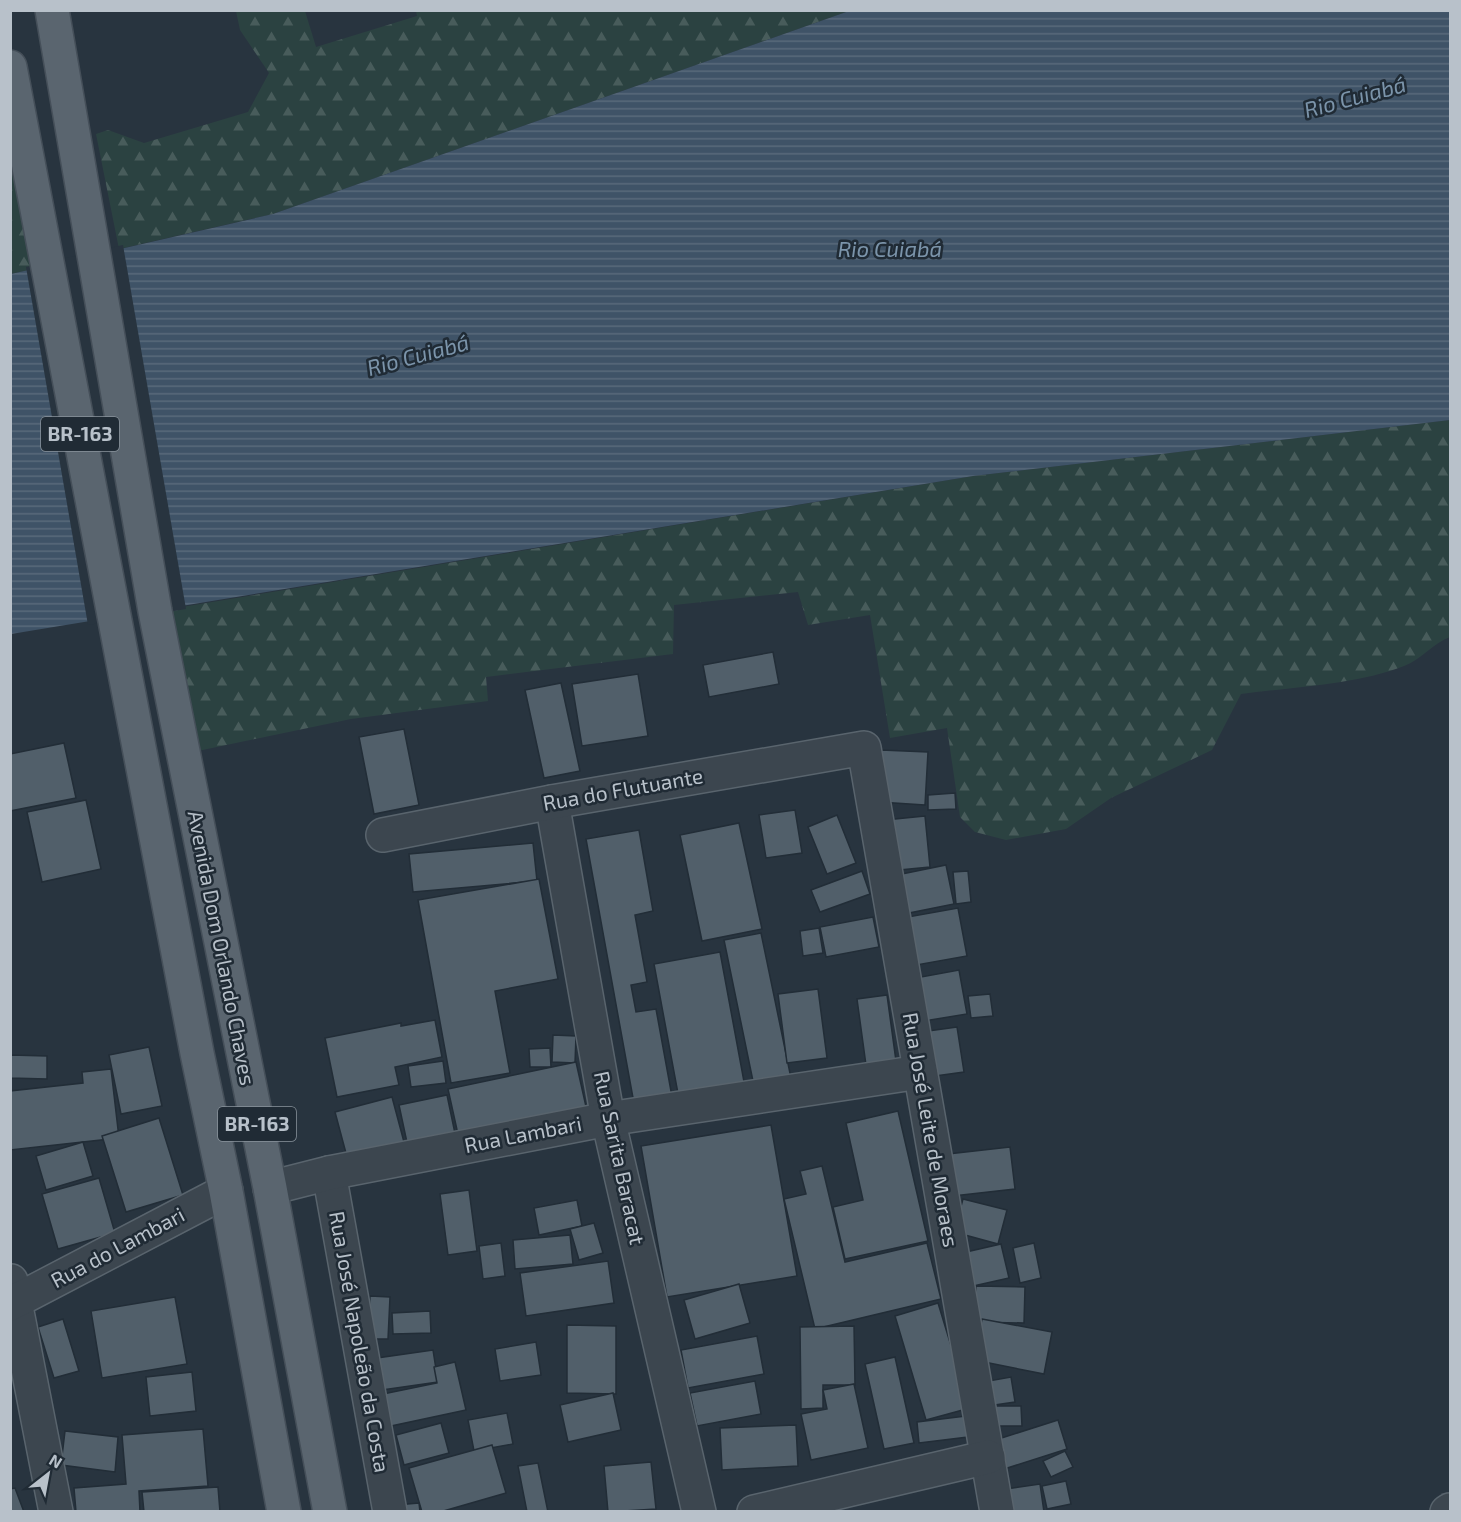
<svg xmlns="http://www.w3.org/2000/svg" width="1461" height="1522" font-family="'Exo 2',sans-serif">
  <style>
    .forest { fill: url(#forest-firs) }
    .water { fill: url(#water-rules) }
    .pier { fill: #28343f }
    .building { fill: #515f6a; stroke: #222d37; stroke-width: 1.5 }
    .lines { fill: none; stroke-linecap: round; stroke-linejoin: round }
    .minor-casing { stroke: #59646d; stroke-width: 36 }
    .major-casing { stroke: #454f59; stroke-width: 36 }
    .minor { stroke: #3c464f; stroke-width: 33 }
    .major { stroke: #5a656f; stroke-width: 33 }
    .labels { text-anchor: middle; stroke-width: 5; stroke-linejoin: round; paint-order: stroke }
    .shield { fill: #202b35; stroke: #8a949d; stroke-width: 1.5 }
    .shield-label { font-size: 20px; font-weight: bold; fill: #b8c1ca }
    .street-label { font-size: 21px; fill: #b8c1ca; stroke: #202b35 }
    .water-label { font-size: 22px; font-style: italic; fill: #7b94aa; stroke: #202b35 }
  </style>
  <defs>
    <pattern id="forest-firs" width="22" height="20" patternUnits="userSpaceOnUse" patternTransform="scale(1.5)"><rect width="22" height="20" fill="#2b4241"/><path d="M5 1l3.5 6h-7zM16 11l3.5 6h-7z" fill="#485c5b"/></pattern>
    <pattern id="water-rules" width="6" height="5" patternUnits="userSpaceOnUse" patternTransform="scale(1.5)"><rect width="6" height="5" fill="#3f5367"/><path d="M0 2.5h6" fill="none" stroke="#596a7b"/></pattern>
  </defs>
  <rect width="100%" height="100%" fill="#28343f"/>
  <!-- forest -->
  <g class="forest">
    <path d="M236,11h69l11,36 101,-31 -1,-5h433l-576,203 -154,35 -23,-115 12,-4 36,13 104,-31 21,-39 -29,-43z"/>
    <path d="M10,105l29,163 -29,6z"/>
    <path d="M1450,420v217c-17,6 -29,23 -46,29 -48,19 -112,21 -163,28l-29,56 -101,48 -45,31 -60,11 -31,-8 -15,-15 -13,-89 -57,10 -20,-123 -62,10 -10,-33 -124,13 -1,49 -187,23 2,24 -137,18 -158,33 -35,-141 815,-135z"/>
  </g>
  <!-- water -->
  <path class="water" d="M849,11h601v409l-477,56 -962,158v-360l262,-60z"/>
  <!-- pier -->
  <path class="pier" d="M123,245l63,364 -98,16 -62,-358z"/>
  <!-- building -->
  <g class="building">
    <path d="M773,652l6,32 -70,13 -6,-32z"/>
    <path d="M638,674l10,62 -66,10 -10,-62z"/>
    <path d="M561,683l19,88 -36,7 -19,-88z"/>
    <path d="M404,729l15,76 -45,9 -15,-77z"/>
    <path d="M64,743l12,55 -66,13v-57z"/>
    <path d="M881,750l47,2 -3,53 -46,-3z"/>
    <path d="M955,793l1,16 -28,1v-15z"/>
    <path d="M86,800l15,69 -59,13 -15,-70z"/>
    <path d="M795,810l7,43 -36,5 -7,-43z"/>
    <path d="M837,815l19,48 -29,11 -19,-47z"/>
    <path d="M925,816l5,51 -41,4 -4,-51z"/>
    <path d="M739,823l23,106 -60,12 -22,-106z"/>
    <path d="M639,830l14,81 -18,4 12,67 -16,3 5,27 20,-3 17,93 -38,7 -49,-270z"/>
    <path d="M533,843l4,38 -124,11 -4,-38z"/>
    <path d="M946,865l8,39 -55,11 -7,-39z"/>
    <path d="M862,871l8,23 -50,18 -9,-22z"/>
    <path d="M968,871l3,31 -15,2 -3,-32z"/>
    <path d="M539,879l19,100 -63,12 15,82 -59,10 -33,-183z"/>
    <path d="M958,908l9,48 -56,10 -9,-48z"/>
    <path d="M873,917l6,30 -53,10 -6,-30z"/>
    <path d="M819,928l4,25 -20,3 -3,-25z"/>
    <path d="M761,933l30,145 -37,8 -30,-146z"/>
    <path d="M720,952l25,135 -66,12 -25,-135z"/>
    <path d="M959,970l8,44 -49,8 -8,-43z"/>
    <path d="M818,989l9,69 -40,5 -9,-69z"/>
    <path d="M990,994l3,22 -22,2 -3,-22z"/>
    <path d="M887,995l9,66 -30,4 -9,-66z"/>
    <path d="M435,1020l7,37 -47,10 4,18 -62,12 -12,-59 76,-15v3z"/>
    <path d="M957,1027l7,45 -36,5 -7,-45z"/>
    <path d="M553,1035l23,1 -1,27 -23,-1z"/>
    <path d="M149,1047l13,59 -41,8 -12,-59z"/>
    <path d="M550,1048l1,19h-21l-1,-18z"/>
    <path d="M10,1055l37,1v23l-37,-1z"/>
    <path d="M443,1061l3,22 -35,4 -3,-21z"/>
    <path d="M576,1062l11,49 -128,28 -11,-50z"/>
    <path d="M111,1069l8,69 -109,12v-59l73,-8 -1,-11z"/>
    <path d="M447,1095l10,48 -48,9 -10,-47z"/>
    <path d="M392,1097l12,45 -57,15 -12,-45z"/>
    <path d="M898,1111l30,130 -83,18 -12,-52 30,-7 -17,-77z"/>
    <path d="M159,1118l24,77 -57,17 -24,-76z"/>
    <path d="M771,1125l26,151 -130,21 -26,-151z"/>
    <path d="M83,1142l10,34 -47,14 -10,-34z"/>
    <path d="M1010,1147l5,42 -71,8 -5,-42z"/>
    <path d="M822,1166l23,96 82,-19 14,56 -126,30 -31,-130 22,-5 -6,-23z"/>
    <path d="M99,1178l16,55 -57,16 -16,-55z"/>
    <path d="M469,1190l8,61 -29,4 -8,-61z"/>
    <path d="M963,1199l44,11 -9,34 -44,-12z"/>
    <path d="M577,1200l5,26 -43,9 -5,-27z"/>
    <path d="M594,1223l9,30 -24,7 -9,-31z"/>
    <path d="M570,1235l3,29 -58,5 -2,-29z"/>
    <path d="M501,1243l4,33 -22,3 -4,-33z"/>
    <path d="M1034,1243l7,35 -21,5 -7,-35z"/>
    <path d="M1001,1244l8,34 -49,11 -7,-34z"/>
    <path d="M608,1261l6,42 -88,13 -6,-43z"/>
    <path d="M739,1284l11,39 -55,16 -11,-39z"/>
    <path d="M976,1286l49,1 -1,36 -49,-1z"/>
    <path d="M370,1296l20,1 -2,42h-20z"/>
    <path d="M175,1297l12,67 -85,14 -11,-67z"/>
    <path d="M938,1303l32,105 -44,12 -31,-104z"/>
    <path d="M430,1311l1,22 -38,1 -1,-21z"/>
    <path d="M63,1319l16,52 -25,7 -16,-51z"/>
    <path d="M982,1319l70,13 -8,42 -70,-14z"/>
    <path d="M567,1325l49,1v68l-49,-1z"/>
    <path d="M854,1326l1,59h-32v23l-22,1 -1,-82z"/>
    <path d="M757,1336l7,38 -76,14 -7,-38z"/>
    <path d="M536,1342l5,33 -41,6 -5,-32z"/>
    <path d="M433,1350l5,32 -56,8 -5,-32z"/>
    <path d="M895,1357l19,86 -30,6 -19,-85z"/>
    <path d="M455,1362l11,48 -75,16 -8,-32 54,-11 -3,-16z"/>
    <path d="M192,1372l4,39 -46,5 -4,-39z"/>
    <path d="M1011,1377l4,25 -34,5 -4,-24z"/>
    <path d="M755,1381l6,33 -64,12 -7,-33z"/>
    <path d="M854,1384l14,64 -57,12 -10,-46 26,-5 -4,-19z"/>
    <path d="M613,1393l8,37 -53,12 -8,-37z"/>
    <path d="M996,1406h25l1,20h-25z"/>
    <path d="M507,1413l6,31 -39,7 -6,-31z"/>
    <path d="M966,1416l2,21 -49,6 -2,-21z"/>
    <path d="M1058,1420l9,29 -69,22 -9,-29z"/>
    <path d="M441,1423l8,30 -45,12 -8,-30z"/>
    <path d="M796,1425l2,41 -76,4 -2,-42z"/>
    <path d="M203,1429l5,57 -69,5 1,21h-64l-2,-24 52,-4 -4,-49z"/>
    <path d="M65,1431l53,6 -3,35 -54,-7z"/>
    <path d="M492,1445l14,48 -66,19h-18l-13,-44z"/>
    <path d="M1065,1451l8,16 -22,10 -8,-16z"/>
    <path d="M651,1462l5,47 -48,3 -4,-46z"/>
    <path d="M538,1463l10,49h-21l-9,-46z"/>
    <path d="M1066,1481l5,23 -24,5 -5,-23z"/>
    <path d="M1040,1484l4,28h-35l-3,-23z"/>
    <path d="M218,1487l2,25h-76l-2,-20z"/>
    <path d="M15,1488l9,24h-14v-23z"/>
    <path d="M419,1503l1,9h-23l-1,-7z"/>
  </g>
  <g class="lines">
    <defs>
      <g id="minor">
        <path d="M552,802l56,317 91,393"/>
        <path d="M383,835l169,-33 312,-54 133,764"/>
        <path d="M329,1173l61,339"/>
        <path d="M270,1188l59,-15 279,-54 312,-47"/>
        <path d="M11,1281l45,231"/>
        <path d="M10,1304l216,-113"/>
        <path d="M754,1512l234,-55"/>
        <path d="M1447,1512l3,-2"/>
      </g>
      <g id="major">
        <path d="M52,10l103,601 115,577 60,324"/>
        <path d="M10,67l187,986 29,138 58,321"/>
      </g>
    </defs>
    <!-- minor casing -->
    <use href="#minor" class="minor-casing"/>
    <!-- major casing -->
    <use href="#major" class="major-casing"/>
    <!-- minor -->
    <use href="#minor" class="minor"/>
    <!-- major -->
    <use href="#major" class="major"/>
  </g>
  <g class="labels">
    <!-- shield labels -->
    <g class="shield">
      <rect x="41" y="417" width="78" height="34" rx="4.5"/>
      <rect x="218" y="1107" width="78" height="34" rx="4.5"/>
    </g>
    <g class="shield-label">
      <text x="80" y="441">BR-163</text>
      <text x="257" y="1131">BR-163</text>
    </g>
    <!-- street labels -->
    <g class="street-label">
      <text transform="translate(623 790) rotate(-10)" y="7">Rua do Flutuante</text>
      <text transform="translate(221 948) rotate(79)" y="7">Avenida Dom Orlando Chaves</text>
      <text transform="translate(930 1130) rotate(80)" y="7">Rua José Leite de Moraes</text>
      <text transform="translate(523 1135) rotate(-11)" y="7">Rua Lambari</text>
      <text transform="translate(619 1158) rotate(78)" y="7">Rua Sarita Baracat</text>
      <text transform="translate(118 1248) rotate(-28)" y="7">Rua do Lambari</text>
      <text transform="translate(359 1342) rotate(80)" y="7">Rua José Napoleão da Costa</text>
    </g>
    <!-- water labels -->
    <g class="water-label">
      <text transform="translate(1355 97) rotate(-15)" y="8">Rio Cuiabá</text>
      <text x="890" y="257">Rio Cuiabá</text>
      <text transform="translate(418 355) rotate(-15)" y="8">Rio Cuiabá</text>
    </g>
  </g>
  <!-- border -->
  <rect width="1461" height="1522" fill="none" stroke="#b8c1ca" stroke-width="24"/>
  <!-- north arrow -->
  <g transform="translate(48 1474) rotate(31)" stroke="#202b35" stroke-width="4.5" paint-order="stroke">
  <path d="M0-4.5L10 22L0 15L-10 22Z" fill="#b8c1ca"/>
  <text y="-9" font-size="16" font-weight="bold" text-anchor="middle" fill="#b8c1ca">N</text>
  </g>
</svg>
